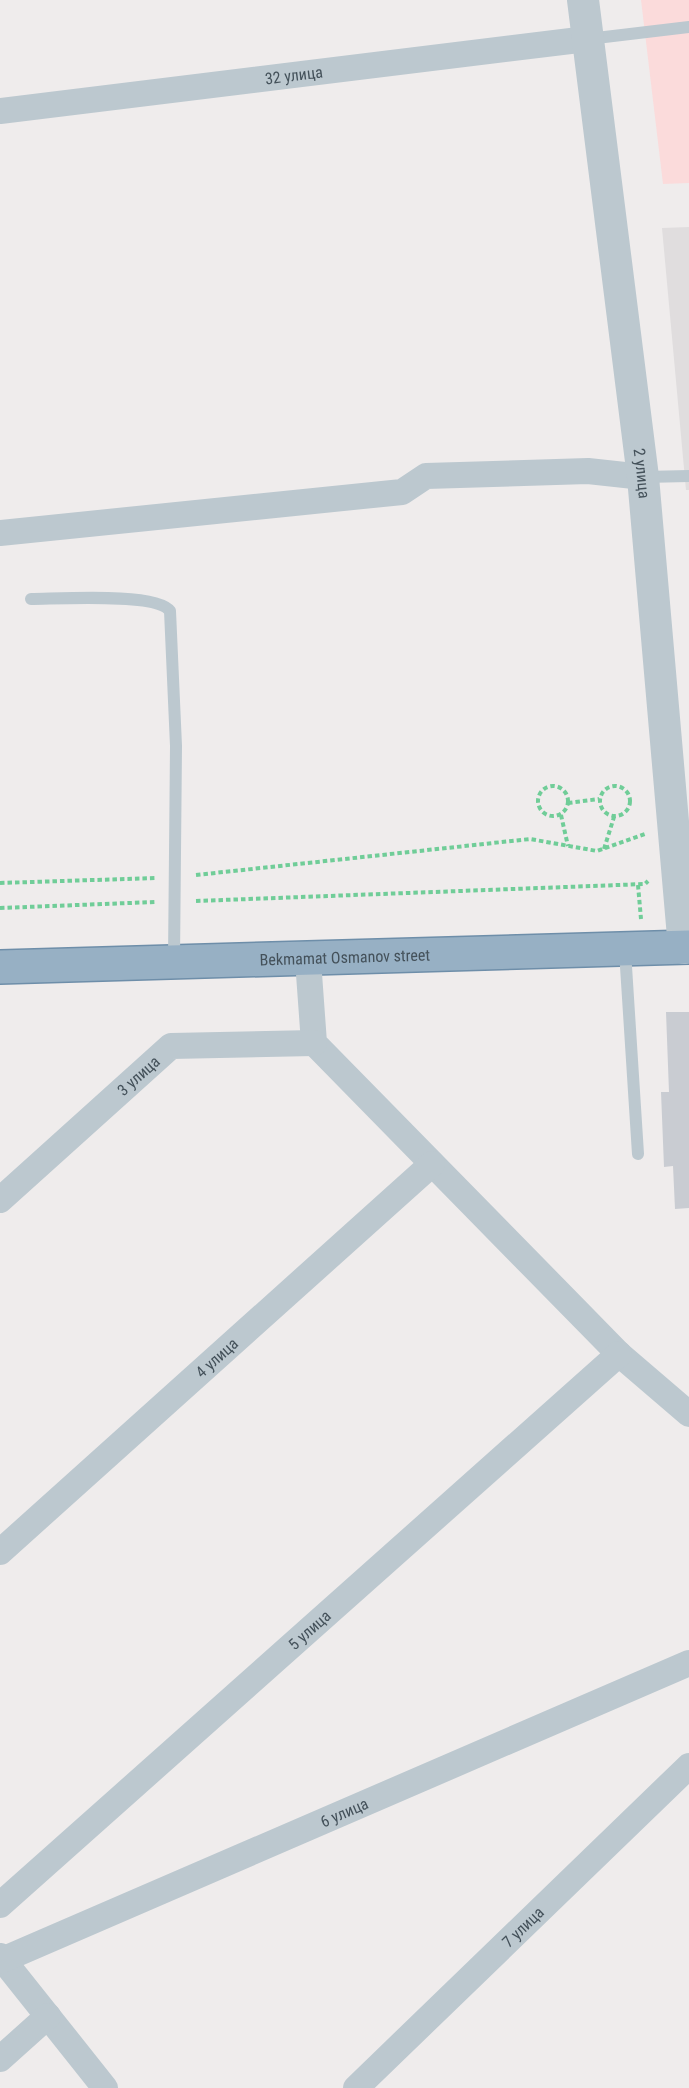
<svg xmlns="http://www.w3.org/2000/svg" width="689" height="2088" font-family="'Roboto Condensed',sans-serif">
  <style>
    .education { fill: #e0ddde }
    .medical { fill: #fbdbdb }
    .building { fill: #c9ccd2 }
    .lines { fill: none; stroke-linecap: round; stroke-linejoin: round }
    .trunk-casing { stroke: #6e8ea9; stroke-width: 36 }
    .path { stroke: #70cd98; stroke-width: 4; stroke-dasharray: 4.5 3; stroke-linecap: butt }
    .service { stroke: #bcc8cf; stroke-width: 12 }
    .minor { stroke: #bcc8cf; stroke-width: 26 }
    .tertiary { stroke: #bcc8cf; stroke-width: 32 }
    .trunk { stroke: #97b0c4; stroke-width: 33 }
    .labels { text-anchor: middle; stroke-width: 4.5; stroke-linejoin: round; paint-order: stroke }
    .street-label { font-size: 16px; fill: #44515a; stroke: #fff }
  </style>
  <rect width="100%" height="100%" fill="#efecec"/>
  <!-- education -->
  <path class="education" d="M689,227v263h-3l-24,-262z"/>
  <!-- medical -->
  <path class="medical" d="M641,0h48v183l-26,1z"/>
  <!-- building -->
  <path class="building" d="M666,1012h23v196l-14,1 -2,-43 -9,1 -3,-75h8z"/>
  <g class="lines">
    <defs>
      <g id="trunk">
        <path id="s8" d="M0,967l689,-20"/>
      </g>
    </defs>
    <!-- trunk casing -->
    <use href="#trunk" class="trunk-casing"/>
    <!-- path -->
    <g class="path">
      <circle cx="615" cy="801" r="15"/>
      <circle cx="553" cy="801" r="15"/>
      <path d="M568,803l31,-4"/>
      <path d="M561,815l7,31"/>
      <path d="M604,849l10,-32"/>
      <path d="M196,875l334,-36 67,12 48,-17"/>
      <path d="M0,883l156,-5"/>
      <path d="M638,885l3,34"/>
      <path d="M196,901l449,-17 3,-3"/>
      <path d="M0,908l155,-6"/>
    </g>
    <!-- service -->
    <g class="service">
      <path d="M588,39l101,-12"/>
      <path d="M644,477l45,-1"/>
      <path d="M31,599c26,0 126,-7 139,12l6,135 -2,214"/>
      <path d="M625,951l13,203"/>
    </g>
    <!-- minor -->
    <g class="minor">
      <path id="s1" d="M0,111l587,-72"/>
      <path d="M0,533l402,-41 24,-16 162,-5 55,6"/>
      <path d="M308,960l6,83 305,311 70,60"/>
      <path id="s2" d="M0,1200l171,-154 143,-3"/>
      <path id="s3" d="M0,1552l432,-388"/>
      <path id="s4" d="M0,1905l619,-551"/>
      <path d="M0,1956l105,132"/>
      <path id="s5" d="M0,1961l689,-298"/>
      <path d="M0,2059l48,-43"/>
      <path id="s6" d="M356,2088l333,-322"/>
    </g>
    <!-- tertiary -->
    <path class="tertiary" id="s7" d="M583,0l60,477 41,471"/>
    <!-- trunk -->
    <use href="#trunk" class="trunk"/>
  </g>
  <g class="labels">
    <!-- street labels -->
    <g class="street-label">
      <text dy="6" stroke="none"><textPath href="#s1" startOffset="296">32 улица</textPath></text>
      <text dy="6" stroke="none"><textPath href="#s7" startOffset="477">2 улица</textPath></text>
      <text dy="6" stroke="none"><textPath href="#s8" startOffset="345">Bekmamat Osmanov street</textPath></text>
      <text dy="6" stroke="none"><textPath href="#s2" startOffset="186">3 улица</textPath></text>
      <text dy="6" stroke="none"><textPath href="#s3" startOffset="291">4 улица</textPath></text>
      <text dy="6" stroke="none"><textPath href="#s4" startOffset="414">5 улица</textPath></text>
      <text dy="6" stroke="none"><textPath href="#s5" startOffset="375">6 улица</textPath></text>
      <text dy="6" stroke="none"><textPath href="#s6" startOffset="232">7 улица</textPath></text>
    </g>
  </g>
</svg>
